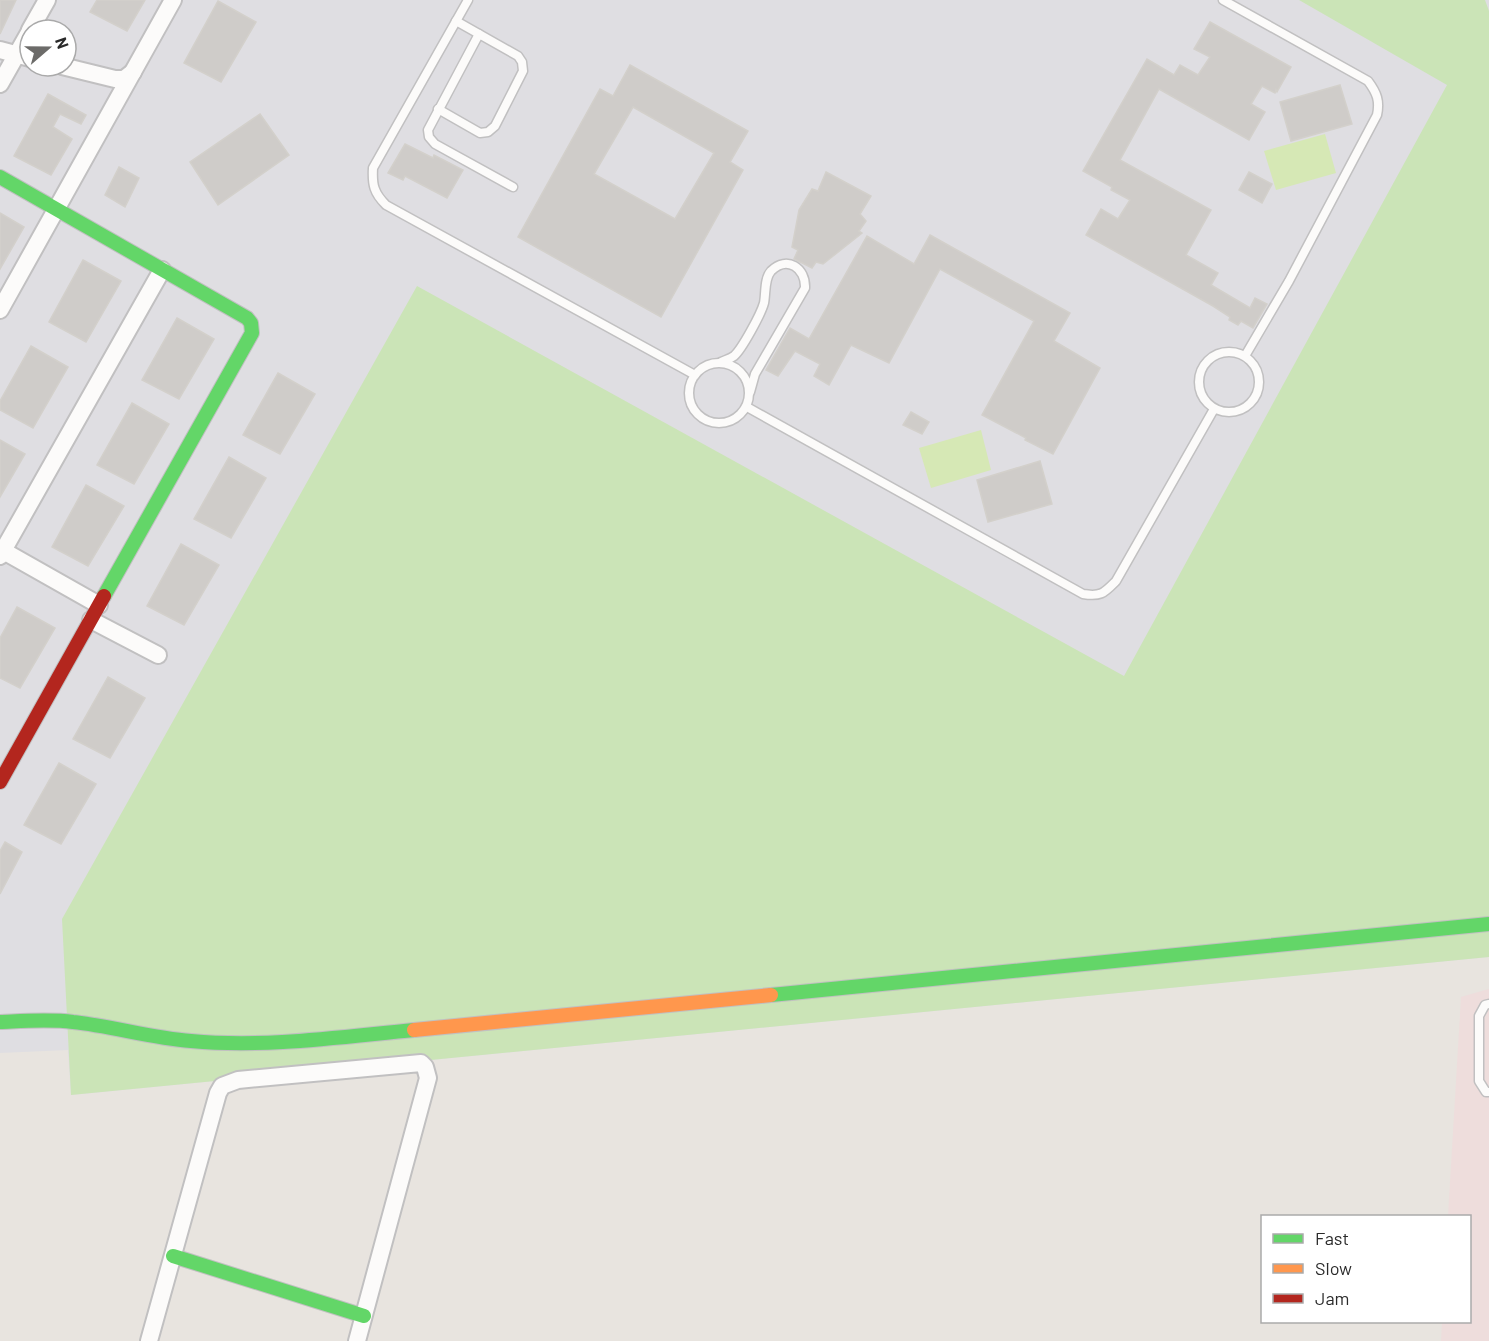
<svg xmlns="http://www.w3.org/2000/svg" width="1489" height="1341" font-family="Barlow,sans-serif">
  <style>
    .medical { fill: #eedddc }
    .airport { fill: #dfdee2; fill-rule: evenodd }
    .green { fill: #cbe4b7 }
    .pitch { fill: #d6e8b5 }
    .building { fill: #cfccc9; stroke: #d3d0cb; stroke-width: 1.5; fill-rule: evenodd }
    .lines { fill: none; stroke-linecap: round; stroke-linejoin: round }
    .lane-casing { stroke: #c1c0c1; stroke-width: 11 }
    .street-casing { stroke: #c1c0c1; stroke-width: 20 }
    .fast-casing { stroke: #c1c0c1; stroke-width: 16 }
    .slow-casing { stroke: #c1c0c1; stroke-width: 16 }
    .jam-casing { stroke: #c1c0c1; stroke-width: 16 }
    .lane { stroke: #fcfbfa; stroke-width: 8 }
    .street { stroke: #fcfbfa; stroke-width: 16 }
    .fast { stroke: #63d668; stroke-width: 14 }
    .slow { stroke: #ff974d; stroke-width: 14 }
    .jam { stroke: #b3261e; stroke-width: 14 }
  </style>
  <rect width="100%" height="100%" fill="#e8e4df"/>
  <!-- medical -->
  <path class="medical" d="M1489,989v352h-48l1,-19h28v-106h-22l13,-219z"/>
  <!-- airport -->
  <path class="airport" d="M0,0h1489v957l-1418,138 -3,-45 -68,3zM30,30h36v36h-36z"/>
  <!-- green -->
  <path class="green" d="M1299,0h186l4,11v946l-1418,138 -9,-176 355,-633 707,390 323,-591z"/>
  <!-- pitch -->
  <g class="pitch">
    <path d="M1325,134l11,39 -60,17 -12,-39z"/>
    <path d="M981,430l10,40 -60,18 -12,-40z"/>
  </g>
  <!-- building -->
  <g class="building">
    <path d="M0,0h16l-16,34z"/>
    <path d="M97,0h48l-18,31 -37,-19z"/>
    <path d="M218,1l38,21 -35,60 -37,-19z"/>
    <path d="M1210,22l81,45 -14,25 -1,-2 -1,3 -13,-7 -11,18 14,8 -16,28 -90,-51 -39,71 91,50 -25,45 32,18 -7,12 39,23 5,-10 12,6 -14,24 -12,-7 -3,4 -9,-5 1,-3 -17,-11 -127,-71 15,-26 17,10 12,-19 -19,-10 1,-3 -29,-16 64,-112 27,16 6,-10 18,10 12,-18 -16,-8z"/>
    <path d="M630,65l118,66 -18,31 13,8 -82,147 -143,-80 82,-148 13,7zM633,107l81,46 -39,66 -81,-45z"/>
    <path d="M1340,85l12,39 -61,17 -11,-39z"/>
    <path d="M48,94l38,21 -5,9 -21,-10 -7,13 19,12 -21,36 -37,-19z"/>
    <path d="M260,114l29,41 -71,50 -28,-43z"/>
    <path d="M405,144l28,14 1,-3 29,15 -16,28 -42,-22 -2,4 -15,-7z"/>
    <path d="M119,167l20,11 -14,29 -20,-12z"/>
    <path d="M826,172l45,24 -11,18 6,7 -7,10 3,2 -39,31 -7,-2 -4,6 -18,-9 4,-9 -6,-3 7,-37 13,-21 6,2z"/>
    <path d="M1249,172l23,12 -10,19 -23,-13z"/>
    <path d="M0,213l24,14 -24,42z"/>
    <path d="M930,235l140,78 -16,28 46,27 -47,86 -28,-14 1,-2 -44,-23 52,-94 -94,-52 -51,94 -38,-18 -22,40 -15,-9 6,-12 -25,-13 -17,25 -12,-6 24,-42 19,11 58,-103 47,28z"/>
    <path d="M83,260l38,21 -35,61 -37,-20z"/>
    <path d="M177,318l37,21 -35,60 -37,-19z"/>
    <path d="M31,346l37,21 -35,61 -33,-18v-9z"/>
    <path d="M278,373l37,21 -35,60 -37,-19z"/>
    <path d="M132,403l37,21 -35,60 -37,-19z"/>
    <path d="M911,412l18,10 -7,12 -19,-9z"/>
    <path d="M0,440l25,14 -25,43z"/>
    <path d="M229,457l37,21 -35,60 -37,-19z"/>
    <path d="M1040,461l12,43 -64,18 -11,-42z"/>
    <path d="M86,485l38,21 -36,60 -36,-19z"/>
    <path d="M181,544l38,21 -35,60 -37,-19z"/>
    <path d="M17,607l38,21 -35,60 -20,-10v-40z"/>
    <path d="M108,677l37,21 -35,60 -37,-19z"/>
    <path d="M59,763l37,21 -35,60 -37,-19z"/>
    <path d="M5,842l17,10 -22,42v-43z"/>
  </g>
  <g class="lines">
    <defs>
      <g id="lane">
        <path d="M468,0l-95,168c-1,17 1,25 13,37l309,170"/>
        <path d="M1223,0l145,81c9,12 12,20 9,34l-88,166 -44,75"/>
        <path d="M479,34l-51,96 1,7 6,7 78,43"/>
        <path d="M438,109l42,24 8,-1 7,-6 28,-55 -1,-9 -4,-6 -62,-35"/>
        <circle cx="1229" cy="382" r="30"/>
        <path d="M721,362c4,-2 9,-3 13,-6 8,-7 27,-42 30,-53 2,-10 0,-24 7,-32 16,-16 35,-3 34,17l-50,86 -5,18"/>
        <circle cx="719" cy="393" r="30"/>
        <path d="M747,407l336,187c18,3 21,-1 33,-13l98,-172"/>
        <path d="M1489,1004l-4,1 -6,11v65l7,11h3"/>
      </g>
      <g id="street">
        <path d="M30,30l17,-30"/>
        <path d="M0,50l30,8"/>
        <path d="M62,66l53,13h9l9,-7"/>
        <path d="M0,84l30,-53"/>
        <path d="M0,310l173,-310"/>
        <path d="M0,549l99,56"/>
        <path d="M0,556l162,-286"/>
        <path d="M91,620l67,35"/>
        <path d="M149,1341l69,-248 4,-7 16,-6 183,-17 4,4 3,11 -71,263"/>
      </g>
      <g id="fast">
        <path d="M0,177l247,141 4,5 1,10 -148,263"/>
        <path d="M771,995l718,-71"/>
        <path d="M0,1022c24,-1 49,-3 73,0 39,4 78,16 118,19 74,7 149,-4 223,-11"/>
        <path d="M173,1256l191,60"/>
      </g>
      <path id="slow" d="M414,1030l357,-35"/>
      <path id="jam" d="M0,782l104,-186"/>
    </defs>
    <!-- lane casing -->
    <use href="#lane" class="lane-casing"/>
    <!-- street casing -->
    <use href="#street" class="street-casing"/>
    <!-- fast casing -->
    <use href="#fast" class="fast-casing"/>
    <!-- slow casing -->
    <use href="#slow" class="slow-casing"/>
    <!-- jam casing -->
    <use href="#jam" class="jam-casing"/>
    <!-- lane -->
    <use href="#lane" class="lane"/>
    <!-- street -->
    <use href="#street" class="street"/>
    <!-- fast -->
    <use href="#fast" class="fast"/>
    <!-- slow -->
    <use href="#slow" class="slow"/>
    <!-- jam -->
    <use href="#jam" class="jam"/>
  </g>
  <!-- legend -->
  <rect x="1261" y="1215" width="210" height="108" fill="#ffffff" stroke="#aaaaaa" stroke-width="1.5"/>
  <rect x="1273" y="1234" width="30" height="9" fill="#63d668" stroke="#aaaaaa" stroke-width="1.5"/>
  <text x="1315" y="1245" font-size="18" fill="#2a2a2a">Fast</text>
  <rect x="1273" y="1264" width="30" height="9" fill="#ff974d" stroke="#aaaaaa" stroke-width="1.5"/>
  <text x="1315" y="1275" font-size="18" fill="#2a2a2a">Slow</text>
  <rect x="1273" y="1294" width="30" height="9" fill="#b3261e" stroke="#aaaaaa" stroke-width="1.5"/>
  <text x="1315" y="1305" font-size="18" fill="#2a2a2a">Jam</text>
  <!-- north arrow -->
  <g transform="translate(48 48) rotate(70)"><circle r="28" fill="#ffffff" stroke="#aaaaaa" stroke-width="1.5"/>
  <path d="M0-4.5L10 22L0 15L-10 22Z" fill="#6c6b69"/>
  <text y="-9" font-size="16" font-weight="bold" text-anchor="middle" fill="#2a2a2a">N</text>
  </g>
</svg>
